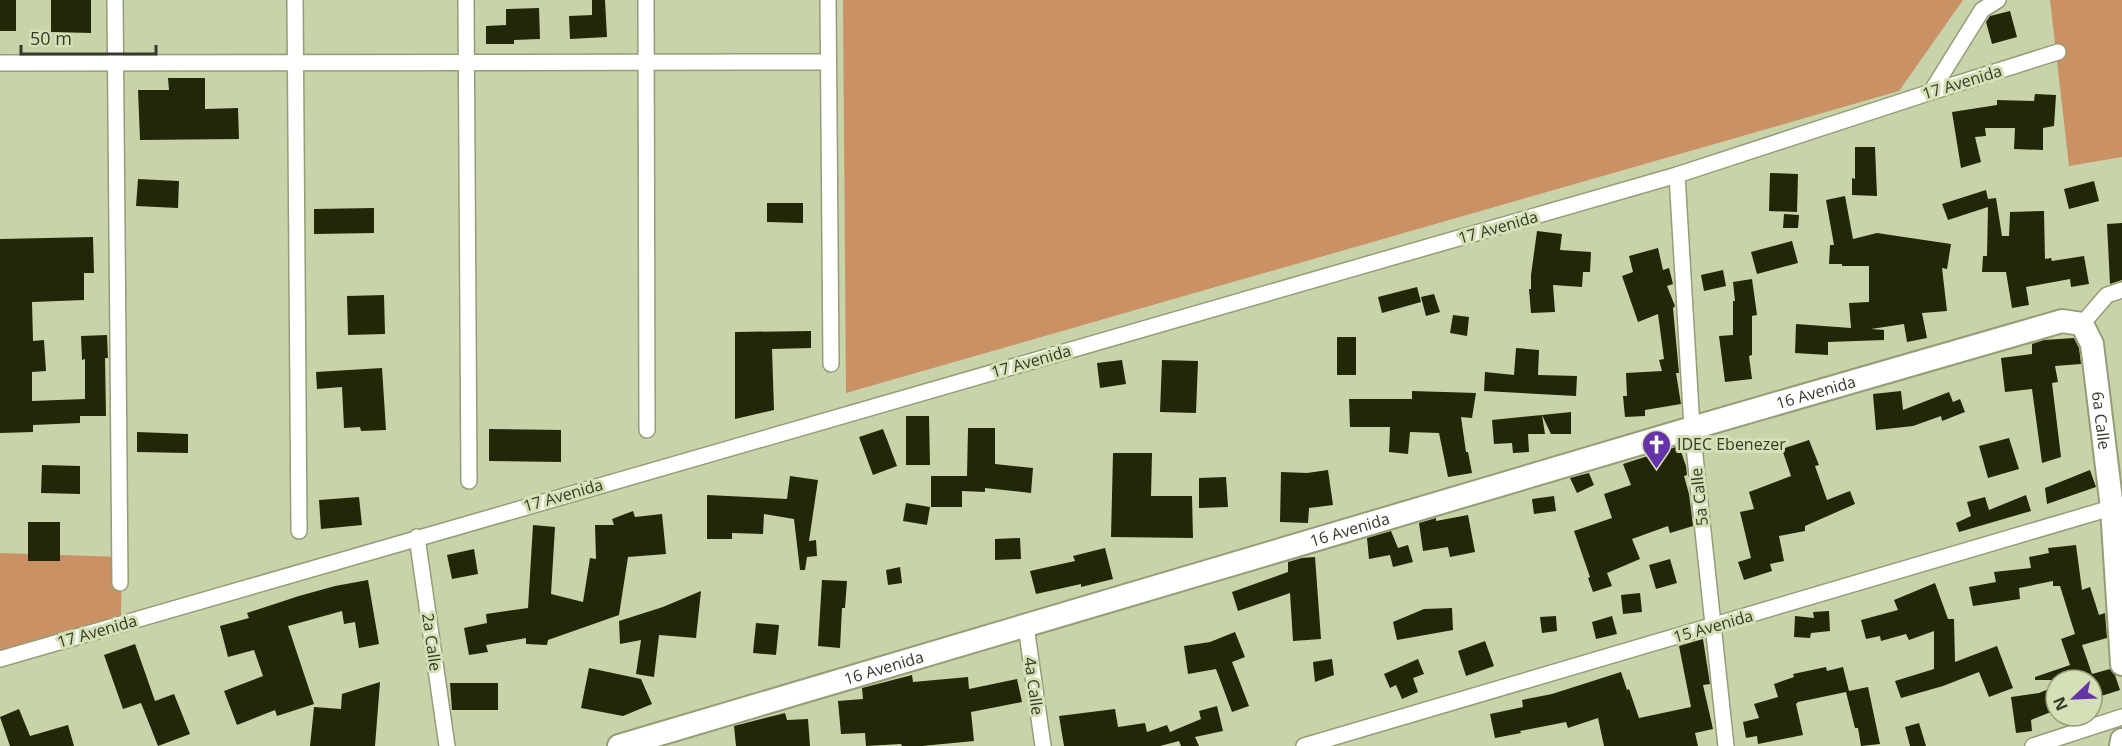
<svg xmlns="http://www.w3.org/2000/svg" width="2122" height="746" font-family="'Open Sans',sans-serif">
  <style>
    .green { fill: #ca9165 }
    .building { fill: #212707 }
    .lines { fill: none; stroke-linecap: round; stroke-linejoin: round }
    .street-casing { stroke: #949d76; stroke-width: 18 }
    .secondary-casing { stroke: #949d76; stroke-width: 26 }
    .street { stroke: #fff; stroke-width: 15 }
    .secondary { stroke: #fff; stroke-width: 22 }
    .labels { text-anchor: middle; stroke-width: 6; stroke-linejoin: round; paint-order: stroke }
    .street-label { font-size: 16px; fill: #363a2a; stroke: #d6e0b6 }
    .poi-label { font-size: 16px; fill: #363a2a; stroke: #d6e0b6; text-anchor: start }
  </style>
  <rect width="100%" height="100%" fill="#c9d3a9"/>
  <!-- green -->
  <g class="green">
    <path d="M843,0h1120l-64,91 -1053,302z"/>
    <path d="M2050,0h72v157l-53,9z"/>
    <path d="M0,553l122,4 -1,59 -121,38z"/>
  </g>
  <!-- building -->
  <g class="building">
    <rect x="0" y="0" width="16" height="31"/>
    <path d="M51,0h40v33l-40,-1z"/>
    <path d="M592,0h13l2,37 -37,2 -1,-23 23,-1z"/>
    <path d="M539,8l1,31 -26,1v4h-28v-18l20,-1v-16z"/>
    <path d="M2010,11l7,26 -25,7 -6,-22 4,-6z"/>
    <path d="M168,78h37v31l33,-1 1,31 -99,1 -2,-50h31z"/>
    <path d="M2035,94l21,1 -2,31 -11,2v22l-29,-1 1,-21h-30l1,8 -11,1 6,25 -20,6 -9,-56 45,-7v-5l37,1z"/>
    <path d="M1855,147h20l2,49 -25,-1v-17l3,1z"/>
    <path d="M1770,173l28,1 -1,38 -28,-1z"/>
    <path d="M138,179l41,2 -1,27 -42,-2z"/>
    <path d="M2094,181l5,20 -30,8 -5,-20z"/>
    <path d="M1986,190l2,9 8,-1 6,38h7l1,-24 34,-1 1,48 6,-1 1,3 32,-5 5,28 -18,3 -1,-8 -44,8 3,18 -17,3 -6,-36h-24l1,-16h4l1,-49 -40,13 -6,-16z"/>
    <path d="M1845,196l8,43 24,-6 74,11 -4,25 -5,-1 5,43 -25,2 5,25 -20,4 -3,-18 -33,5 13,1v10l-56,2v13l-33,-2 1,-29 55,4 -2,-25 20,-1v-36h-27v-2h-13l1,-19h4l-8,-45z"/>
    <path d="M767,203h36v20l-36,-1z"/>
    <path d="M374,208v25l-60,1v-25z"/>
    <path d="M1784,214l15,1 -1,13h-15z"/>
    <path d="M2122,223v57l-12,4 -3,-60z"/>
    <path d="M1537,231l25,3 -2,16 31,2 -1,20h-7l-1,15 -29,-2 2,27 -24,1 -2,-24h2v-14z"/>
    <path d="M93,237l1,36h-10v27l-52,2 1,39 11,-1 2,31 -14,1v29l53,-2v-40l-3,1 -1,-24 26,-1 1,23h-3l1,58h-26v7l-47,2v7l-33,1v-194z"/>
    <path d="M1792,241l6,22 -41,11 -6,-22z"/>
    <path d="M1658,248l5,22 6,-2 4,16 -6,2 8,20 -2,2 6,65h-3l5,31 -36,6v6l-20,1 -2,-21h4l-1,-23 36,-2 -3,-11 5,-1 -6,-45 -20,8 -16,-46 11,-4 -4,-16z"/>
    <path d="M1723,270l3,16 -22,5 -3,-16z"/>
    <path d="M1752,279l5,36 -5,1v39l-3,1 3,23 -27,3 -6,-46 14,-1v-34h2l-2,-19z"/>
    <path d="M1417,287l4,15 -39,11 -4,-16z"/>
    <path d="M1434,294l6,18 -14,4 -5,-19z"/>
    <path d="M384,295l1,39 -37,1 -1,-39z"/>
    <path d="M1453,315l16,2 -2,19 -17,-3z"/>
    <path d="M811,331v17l-39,1 2,61 -39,9v-87z"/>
    <rect x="1337" y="337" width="19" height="38"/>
    <path d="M2074,338l5,10 2,16 -26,2 3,16 -6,1 9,74 -19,6 -10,-74 -27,3 -4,-34 31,-4v-10l12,-4z"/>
    <path d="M1516,348l23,2 -1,25 39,1 -1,20 -92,-5 1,-19 29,3z"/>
    <path d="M1122,360l4,24 -26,4 -3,-25z"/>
    <path d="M1162,360l36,1 -2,52 -36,-1z"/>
    <path d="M382,368l4,62 -25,1 -1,-4 -16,1 -2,-41 -25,2 -1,-17z"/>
    <path d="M1412,391l64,2 -4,25 -11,-1 5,35h2l4,21 -24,4 -9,-44 -29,-1 -2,22 -19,-2 1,-25h-40l-1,-28h63z"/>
    <path d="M1901,391l2,19 46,-18 4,10 7,-3 5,13 -23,9 -1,-5 -28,10 -37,4 -3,-36z"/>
    <path d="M1571,412v22h-20l-9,-19z"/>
    <path d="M1542,415l3,19h-17l1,18 -16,1 -1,-10 -18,1 -2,-24z"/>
    <path d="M906,416h23l1,49h-24z"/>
    <path d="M968,428h27v36l38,4 -2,25 -46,-5v4l-23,-1v16h-31v-31h36z"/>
    <path d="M489,429l72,1v32l-72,-1z"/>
    <path d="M883,429l14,37 -24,9 -14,-38z"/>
    <path d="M137,432l51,2v19l-51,-1z"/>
    <path d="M2009,438l10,31 -31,9 -9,-32z"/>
    <path d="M1809,440l10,25 -4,1 12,34 23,-9 5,13 -50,22v5l-26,5 5,25 -14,3 2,7 -28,9 -6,-18 13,-4 -11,-46 14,-3 -5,-17 42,-16 -9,-27z"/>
    <path d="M1679,446l7,20 1,9 -3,1 5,18 4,32 -23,7 -2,-7 -36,13 8,20 -33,14 5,13 -19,6 -5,-14 2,-1 -16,-46 38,-13 -8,-24 27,-9 -8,-21z"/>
    <path d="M1113,453h39l-1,43h41l1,42 -82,-1z"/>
    <path d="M42,465l38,1v28l-39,-1z"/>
    <path d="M1328,470l5,35 -24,3 -1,15 -28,-1 1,-50 26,1z"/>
    <path d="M2090,470l6,17 -49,17 -2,-16z"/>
    <path d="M1589,473l5,12 -17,8 -7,-15z"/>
    <path d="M790,476l28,4 -9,61 7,-1 1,16 -10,1 -2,13h-5l-6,-51 -30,-5 -1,20 -31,-1v6h-25v-44l80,4z"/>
    <path d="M1226,477l2,30 -29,1v-30z"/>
    <path d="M2026,495l5,16 -72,21 -3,-9 15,-7 -4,-14 18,-5 4,13z"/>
    <path d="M1554,496l2,15 -22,3 -2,-15z"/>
    <path d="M359,497l3,28 -41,4 -2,-29z"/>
    <path d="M906,503l24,4 -3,18 -24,-4z"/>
    <path d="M633,511l2,6 27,-3 4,40 -38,3 -9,58 -71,25 -1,5 -21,-1v-6l-40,7 2,7 -19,3 -5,-27 23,-5 -1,-9 42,-6 5,-83 22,2 -4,67 32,8 7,-44 6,1 -1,-34h19l-2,-6z"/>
    <path d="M1468,515l7,37 -25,5 -2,-10 -25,4 -4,-28 17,-5v3z"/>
    <rect x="28" y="522" width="32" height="39"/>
    <path d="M1391,531l7,17 10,-3 5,17 -20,5 -3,-12 -21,4 -2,-21z"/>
    <path d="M1020,538l1,21 -26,1v-21z"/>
    <path d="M2076,545l6,45 8,-3 9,28 6,-2 2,25 -25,7 10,29 18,-5 5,6 5,15 -28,9v-19h-57v-3l35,-12 -9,-26 14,-5 -15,-48h-7v-5l-34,7 1,11 -47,7 -4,-19 27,-5 -2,-10 37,-4 -2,-11 20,-4 -1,-5z"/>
    <path d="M1105,548l8,31 -32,8v-3l-45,10 -6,-23 45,-10 -2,-5z"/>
    <path d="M474,549l4,25 -26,5 -5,-24z"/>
    <path d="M1315,557l6,82 -28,2 -3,-48 -52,18 -6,-19 56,-20v-10l14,-4z"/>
    <path d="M1670,559l7,24 -21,6 -7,-24z"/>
    <path d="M900,567l2,16 -14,2 -2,-15z"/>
    <path d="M368,580l11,64 -20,4 -4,-26 -11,2 -2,-13 -54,15 26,78 -37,12 -2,-6 -38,15 -13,-34 39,-15 -9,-26 -26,7 -8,-31 29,-8 -2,-5 52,-17 36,-10z"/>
    <path d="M822,580l25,1 -2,27h-3l-2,40 -22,-2z"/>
    <path d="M1935,583l13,36h6l1,43 42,-16 16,42 -24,9 -10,-25 -36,14 -42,12 -6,-17 39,-12v-38l-25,9 -3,-6 -25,7 -1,-5 -14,3 -5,-19 37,-10 -4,-10z"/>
    <path d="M701,591l-5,47 -37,-3 -5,42 -18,-3 5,-34 -21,4 -1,-23 44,-14z"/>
    <path d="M1640,593l2,19 -19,2 -2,-19z"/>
    <path d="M1452,608l1,22 -56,10 -4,-18 31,-13z"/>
    <path d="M1829,611l1,20 -19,2 -1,5 -16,-1 1,-21 19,2 -1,-6z"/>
    <path d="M1556,616l1,15 -15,2 -2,-16z"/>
    <path d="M1612,616l5,18 -21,5 -4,-17z"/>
    <path d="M756,623l23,2 -3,30 -23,-2z"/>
    <path d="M1235,632l10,25 -13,5 17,44 -17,6 -16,-43 -28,5 -4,-28 26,-4z"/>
    <path d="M1703,639l7,45 -7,1 10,44 -18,4 3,13h-94l-6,-28 -30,10 -2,-6 -46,9 1,2 -26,5 -5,-24 33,-7 -1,-7 30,-6 69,-22 6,18 2,-1 10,29 52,-11 -12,-61z"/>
    <path d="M1485,641l9,25 -28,10 -8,-25z"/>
    <path d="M135,644l20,57 19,-7 16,40 -32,12 -17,-43 -18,6 -19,-54z"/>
    <path d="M1332,659l2,16 -19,7 -2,-20z"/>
    <path d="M1418,659l6,15 -11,4 5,14 -16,7 -6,-14 -6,3 -6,-14z"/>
    <path d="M1826,667l1,4 16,-4 6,24 19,-4 12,57 -19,2 -3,-18h-3l-9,-36 -48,10 -2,2 7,31 -45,9 -1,-8 -11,2 -3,-16 16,-4 -5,-14 24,-7 -4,-13 20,-7 -1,-3z"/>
    <path d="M589,668l52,11 11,25 -29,12 -42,-8z"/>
    <path d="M912,675l1,7 55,-5 1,12 48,-10 5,23 -51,10 3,29 -52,5h-20l-1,-2 -35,2 -1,-13 -24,1 -3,-33 25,-2 -1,-11z"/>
    <path d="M380,682l-5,64h-65l4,-39 27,2 1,-15z"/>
    <path d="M450,683h48v27h-46z"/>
    <path d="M2056,686v24l-25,10 1,11 -16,2 -5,-36 28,-4z"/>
    <path d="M1217,706l6,25 -28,6 4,9h-18l-2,-5 -19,5h-96l-5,-30 56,-7 3,18 27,-4 2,9 20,-7 3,7 31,-13 -2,-8z"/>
    <path d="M19,709l11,27 38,-11 6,21h-64l-10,-29z"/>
    <path d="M785,713l2,7 21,-1 2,27h-74l-2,-20z"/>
    <path d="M1919,723l7,23h-16l-5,-19z"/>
  </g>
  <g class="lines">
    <defs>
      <g id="street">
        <path d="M115,0l5,583"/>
        <path d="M295,0l4,531"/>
        <path d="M466,0l3,481"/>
        <path d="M646,0l1,430"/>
        <path d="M828,0l3,364"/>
        <path d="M0,63l828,-1"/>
        <path d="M1931,92l51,-82 16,-10"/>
        <path d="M1677,175l15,253 34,318"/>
        <path d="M2082,324l25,-29 15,-5"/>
        <path d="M417,537l30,209"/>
        <path d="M1026,626l17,120"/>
        <path d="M0,659l1677,-484 254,-83 127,-40"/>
        <path d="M1304,746l817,-241"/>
        <path d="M2033,746l89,-29"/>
      </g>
      <g id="secondary">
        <path id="s1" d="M619,746l1073,-318 370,-107 20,3 10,20 20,164 10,156"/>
        <path d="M2121,746l1,-6"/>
      </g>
    </defs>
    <!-- street casing -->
    <use href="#street" class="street-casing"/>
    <!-- secondary casing -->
    <use href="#secondary" class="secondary-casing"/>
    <!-- street -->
    <use href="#street" class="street"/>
    <!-- secondary -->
    <use href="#secondary" class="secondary"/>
  </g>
  <!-- icons -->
  <defs>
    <symbol id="church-pin" viewBox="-11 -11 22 30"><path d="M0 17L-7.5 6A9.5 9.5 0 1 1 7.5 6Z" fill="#63a" stroke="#d6e0b6"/><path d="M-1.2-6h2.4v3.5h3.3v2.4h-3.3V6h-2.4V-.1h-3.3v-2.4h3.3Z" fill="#fff"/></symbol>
  </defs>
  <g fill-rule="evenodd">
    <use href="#church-pin" x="1640" y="428" width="33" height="45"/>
  </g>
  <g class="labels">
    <!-- street labels -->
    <g class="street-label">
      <text transform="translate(1962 82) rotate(-17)" y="6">17 Avenida</text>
      <text transform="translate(1498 227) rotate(-16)" y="6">17 Avenida</text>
      <text transform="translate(1031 361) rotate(-16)" y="6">17 Avenida</text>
      <text dy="6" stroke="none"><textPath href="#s1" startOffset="1248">16 Avenida</textPath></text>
      <text dy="6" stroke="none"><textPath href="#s1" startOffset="1624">6a Calle</textPath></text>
      <text transform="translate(563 495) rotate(-16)" y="6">17 Avenida</text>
      <text transform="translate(1699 497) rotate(-96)" y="6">5a Calle</text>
      <text dy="6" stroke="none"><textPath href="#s1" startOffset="762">16 Avenida</textPath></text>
      <text transform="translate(1713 626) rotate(-16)" y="6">15 Avenida</text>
      <text transform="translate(97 631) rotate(-16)" y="6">17 Avenida</text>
      <text transform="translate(432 642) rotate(82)" y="6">2a Calle</text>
      <text dy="6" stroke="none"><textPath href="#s1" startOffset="276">16 Avenida</textPath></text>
      <text transform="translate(1034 686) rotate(82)" y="6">4a Calle</text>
    </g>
    <!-- poi labels -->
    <g class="poi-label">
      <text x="1677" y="450">IDEC Ebenezer</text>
    </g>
  </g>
  <!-- north arrow -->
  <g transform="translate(2074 698) rotate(247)"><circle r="28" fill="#d6e0b6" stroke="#969e7e" stroke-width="1.5"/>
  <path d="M0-4.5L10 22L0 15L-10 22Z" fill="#6633aa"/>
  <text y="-9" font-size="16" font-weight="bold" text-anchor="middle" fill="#363a2a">N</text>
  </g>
  <!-- scale -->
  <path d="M21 45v9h135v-9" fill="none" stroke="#363a2a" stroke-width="3"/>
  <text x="30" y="45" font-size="18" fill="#363a2a" stroke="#d6e0b6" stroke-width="4.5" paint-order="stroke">50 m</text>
</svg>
